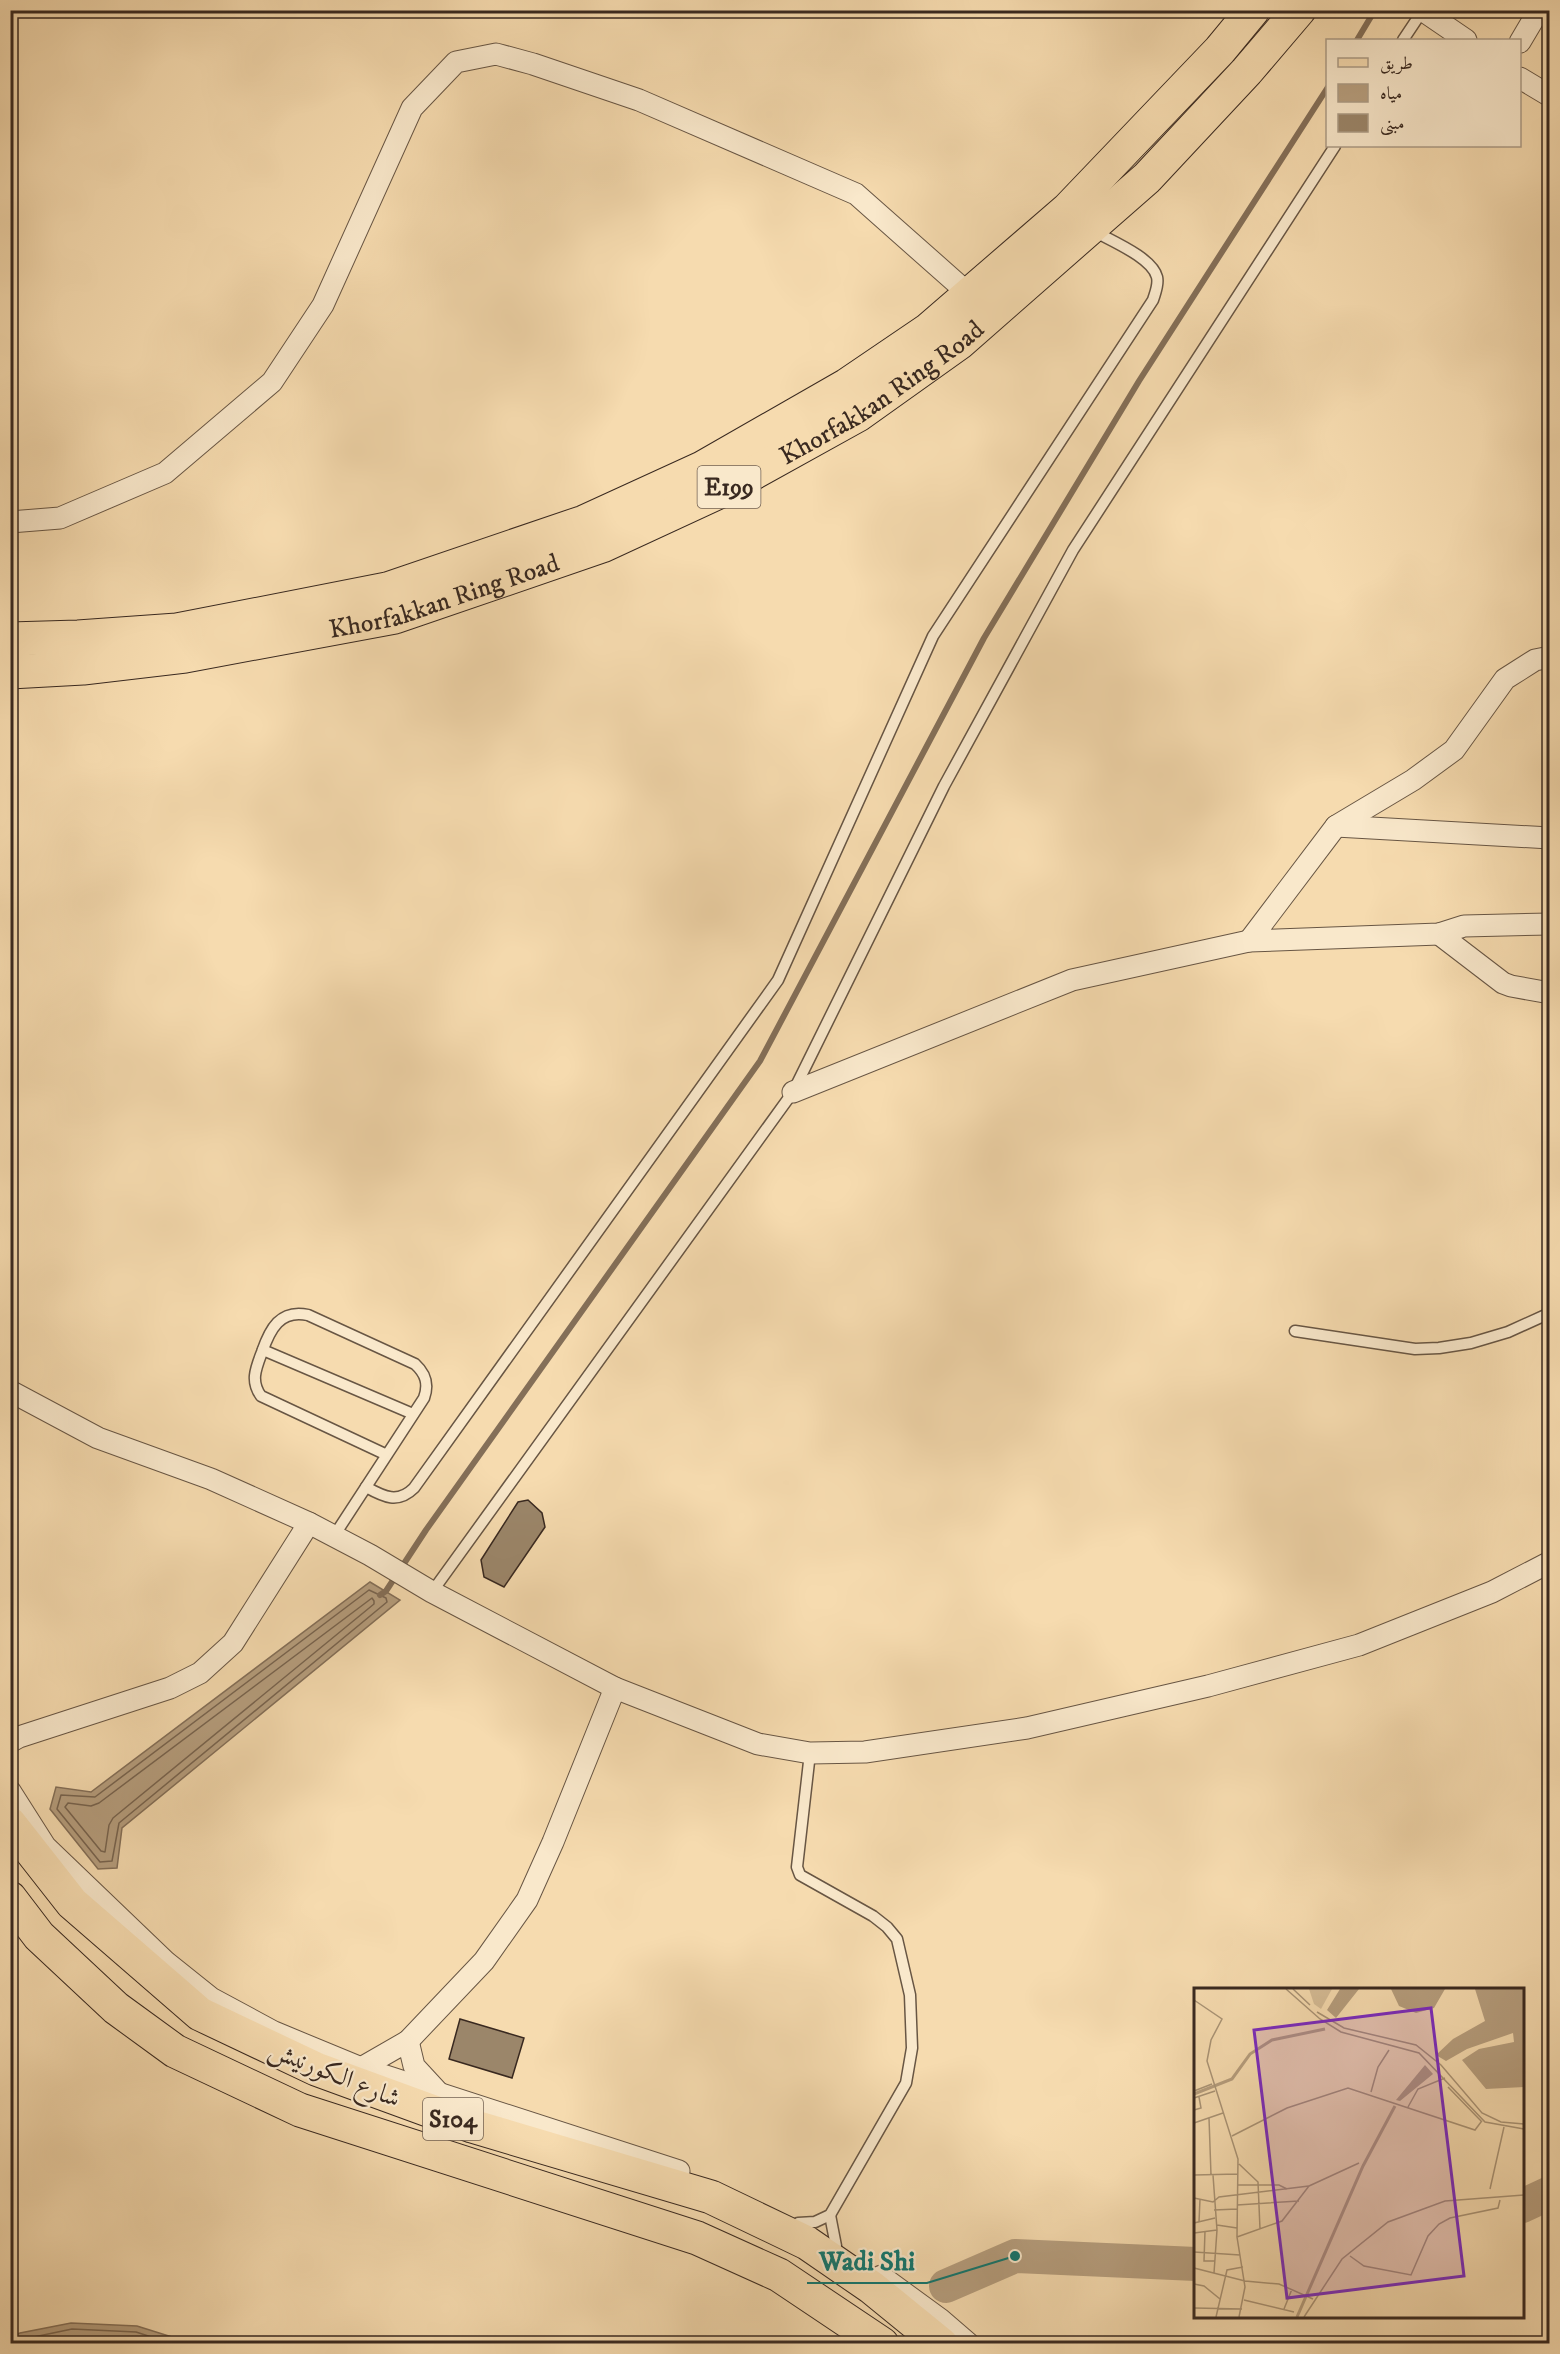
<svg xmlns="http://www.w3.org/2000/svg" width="1560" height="2354" font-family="'IM FELL DW Pica',Amiri,serif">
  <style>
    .water { fill: #b69e7e; stroke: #846f58; stroke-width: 1.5 }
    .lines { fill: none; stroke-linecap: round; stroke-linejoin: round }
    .shore { stroke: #78644f; stroke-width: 1.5 }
    .stream { stroke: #846f58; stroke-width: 6 }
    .river { stroke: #b69e7e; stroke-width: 34 }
    .building { fill: #9b866a; stroke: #392920; stroke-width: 1.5 }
    .lane-casing { stroke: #685644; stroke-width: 13 }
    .street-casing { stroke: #685644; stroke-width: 23 }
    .primary-casing { stroke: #392920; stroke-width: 35 }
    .highway-casing { stroke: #392920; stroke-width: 35 }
    .lane { stroke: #f9e8cb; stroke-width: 10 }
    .street { stroke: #f9e8cb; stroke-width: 21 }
    .primary { stroke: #f6dbaf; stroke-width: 33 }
    .highway { stroke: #f6dbaf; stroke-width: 33 }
    .labels { text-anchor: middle; stroke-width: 4.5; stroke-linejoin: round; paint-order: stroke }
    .shield { fill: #f9e8cb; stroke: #736253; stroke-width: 1.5 }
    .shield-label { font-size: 24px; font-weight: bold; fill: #392920 }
    .street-label { font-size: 26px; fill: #392920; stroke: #f9e8cb }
    .inset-river { fill: none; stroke: #b69e7e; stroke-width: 3 }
    .inset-road { fill: none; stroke: #aa9476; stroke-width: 1.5 }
    .view { fill: #7b2cbf; fill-opacity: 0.15; stroke: #7b2cbf; stroke-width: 3 }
    .inset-edge { fill: none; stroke: #392920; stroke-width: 3 }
    .leader { fill: none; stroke: #0f766e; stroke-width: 2 }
    .callout-dot { fill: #0f766e; stroke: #f9e8cb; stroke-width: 2 }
    .callout-label { font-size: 27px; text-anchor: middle; font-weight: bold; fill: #0f766e; stroke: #f9e8cb; stroke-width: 4.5; stroke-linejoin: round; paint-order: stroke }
  </style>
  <rect width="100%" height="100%" fill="#f6dbaf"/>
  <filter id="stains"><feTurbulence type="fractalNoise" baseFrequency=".00333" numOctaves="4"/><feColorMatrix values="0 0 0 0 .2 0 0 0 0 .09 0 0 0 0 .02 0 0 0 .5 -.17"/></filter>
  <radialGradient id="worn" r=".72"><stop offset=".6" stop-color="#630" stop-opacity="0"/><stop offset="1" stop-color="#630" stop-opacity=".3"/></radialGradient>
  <!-- water -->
  <g class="water">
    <path d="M370,1582l30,18 -278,228 -5,40 -19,1 -48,-60 6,-22 35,5z"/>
    <path d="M71,2323l66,3 54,17h-180v-6l9,-4z"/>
  </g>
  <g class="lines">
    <!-- shore -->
    <g class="shore">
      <path d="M369,1590l17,8 1,4 -268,221 -7,38 -12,1 -43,-53 4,-14 34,2z"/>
      <path d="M372,1598l2,3v3l-261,214 -4,7 -4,27 -4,-1 -36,-44 3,-4 23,3 8,-3z"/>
      <path d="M10,2342l62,-13 64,3 37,12"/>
      <path d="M37,2344c35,-8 75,-11 110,0"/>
    </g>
    <!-- stream -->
    <g class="stream">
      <path d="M1357,40l18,-30"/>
      <path d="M380,1595l6,-4 40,-61 334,-469 224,-423 155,-257 189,-294"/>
    </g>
    <!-- river -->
    <g class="river">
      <path d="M1522,2206l28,-13"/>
      <path d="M946,2286l69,-30 181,8"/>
    </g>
  </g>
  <!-- building -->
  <g class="building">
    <path d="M528,1500l14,13 3,14 -41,60 -20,-10 -3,-17 37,-58z"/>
    <path d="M460,2019l64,19 -12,40 -63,-19z"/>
  </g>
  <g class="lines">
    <defs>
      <g id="lane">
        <path d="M1403,40l20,-30"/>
        <path d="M1295,1331l120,18 24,-1 32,-5 37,-11 42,-19"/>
        <path d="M263,1350l150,64"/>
        <path d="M366,1487c18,10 32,17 48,1l364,-508 155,-344 220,-336c2,-7 6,-15 4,-23 -5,-20 -48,-37 -65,-47"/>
        <path d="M334,1536l90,-138c5,-14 2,-24 -9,-34l-107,-49c-28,-6 -38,14 -46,37 -6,16 -12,29 -1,44l126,59"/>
        <path d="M432,1592l361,-500 151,-306 129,-236 262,-404"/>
        <path d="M830,2215l6,31"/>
        <path d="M798,2223l17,-1 15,-7 76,-132 6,-35 -2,-53 -13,-56 -10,-12 -14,-11 -73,-41 -3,-8 13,-114"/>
      </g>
      <g id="street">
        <path d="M1422,10l44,30"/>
        <path d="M1520,42l19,-32"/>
        <path d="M1520,78l30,18"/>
        <path d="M10,522l50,-4 105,-45 107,-91 51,-77 89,-197 44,-46 40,-8 37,10 106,36 217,94 114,101"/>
        <path d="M1550,657l-15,3 -30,19 -51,71 -41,30 -77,46 -87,115 190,-7 25,-8 86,-2"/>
        <path d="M1336,826l214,12"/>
        <path d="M1439,934l64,49 8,3 39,7"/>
        <path d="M793,1092l279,-112 177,-39"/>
        <path d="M10,1391l88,47 113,41 98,44 61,32 62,37 183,96 143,56 52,9 55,-1 162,-24 181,-42 151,-41 133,-53 58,-30"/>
        <path d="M10,1742l9,-5 151,-49 30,-15 33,-30 76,-120"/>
        <path d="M10,1791l35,55 121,116 45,36 63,34 87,36 318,103"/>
        <path d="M408,2041l76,-80 43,-61 26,-58 62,-154"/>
        <path d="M361,2068l47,-27 6,25 24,26"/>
        <path d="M881,2276l59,43 29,25"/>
      </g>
      <g id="primary">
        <path d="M10,1824l62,79 128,111 116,55 156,57 239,71 96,46 64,44 70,57"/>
        <path d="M10,1898l29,38 77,72 59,43 125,59 397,128 82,37 103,69"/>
      </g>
      <g id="highway">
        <path d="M10,639l68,-2 99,-7 210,-41 197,-67 118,-54 145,-83 81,-55 140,-121 152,-159 33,-40"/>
        <path id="s1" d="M10,672l73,-4 102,-12 210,-39 207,-71 119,-55 137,-76 101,-72 188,-165 100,-107 52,-61"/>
      </g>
    </defs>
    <!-- lane casing -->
    <use href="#lane" class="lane-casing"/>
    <!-- street casing -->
    <use href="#street" class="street-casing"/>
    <!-- primary casing -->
    <use href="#primary" class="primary-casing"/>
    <!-- highway casing -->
    <use href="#highway" class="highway-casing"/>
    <!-- lane -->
    <use href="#lane" class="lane"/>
    <!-- street -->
    <use href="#street" class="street"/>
    <!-- primary -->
    <use href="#primary" class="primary"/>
    <!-- highway -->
    <use href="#highway" class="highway"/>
  </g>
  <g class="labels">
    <!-- shield labels -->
    <g class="shield">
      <rect x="697.5" y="466" width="63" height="42" rx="4.5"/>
      <rect x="423" y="2098" width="60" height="42" rx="4.5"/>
    </g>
    <g class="shield-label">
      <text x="729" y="495">E199</text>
      <text x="453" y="2127">S104</text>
    </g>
    <!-- street labels -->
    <g class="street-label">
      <text dy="9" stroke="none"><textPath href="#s1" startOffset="928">Khorfakkan Ring Road</textPath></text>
      <text dy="9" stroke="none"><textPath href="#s1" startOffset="442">Khorfakkan Ring Road</textPath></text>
      <text transform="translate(335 2073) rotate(22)" y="9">شارع الكورنيش</text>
    </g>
  </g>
  <!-- overview -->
  <g transform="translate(1194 1988)">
    <rect width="330" height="330" fill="#f6dbaf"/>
    <path d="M115,1h23l-11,20 -7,-5z" fill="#d6bd97"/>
    <path d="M146,1h19l-23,29 -9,-8zM197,1h54l-11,19 -18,5 -17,-7zM281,1h49v98l-38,2 -24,-29 17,-11 35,-7 -1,-9 -46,16 -21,12 -10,-6 17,-16 32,-18zM231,77l8,9 -33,27 -4,-1z" fill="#b69e7e"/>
    <path class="inset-river" d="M0,106l38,-15 18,-25 22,-14 53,-11M103,329l66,-151 32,-60"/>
    <path class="inset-road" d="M92,1l34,30 21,13 78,21 66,69 39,7M99,1l17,16M0,12l28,19 -11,21 -4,21 31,98 -1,78 8,50 -6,30M123,24l27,16 72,17 25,20 41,48 19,9 23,2M254,99l34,35M0,103l18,-7M177,104l7,-25 11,-17M0,110l21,-7M214,119l10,-18 27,-11M0,122l7,-2 -2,-11M15,130l2,57M0,135l29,-10M38,148l55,-28 61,-20 127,42 6,-8M45,176l19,18 2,47M0,187l44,-1M19,187l4,55 -3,43M44,197h41l8,4M115,198l50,-23M296,201l14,-62M0,210l19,4 6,-5 90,-11 -27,35 -45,16M43,217l62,-4M20,222l23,-1M5,234l1,-23M0,235l21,-5M23,237l20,3M11,243l-1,30h11M0,245l23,-3M0,264l46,3M156,268l14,10 47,9 17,-39 11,-12 11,-6 48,-10 2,-8M0,280l51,13 34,3 34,15M0,296l10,2 16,13M50,312l50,12M0,320l48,1M90,321l8,-20M22,329l11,-47 16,-3M110,329l38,-58 46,-37 57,-21 79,-6"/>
    <path class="view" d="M237,20l33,268 -177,22 -33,-268z"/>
    <rect width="330" height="330" class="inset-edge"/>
  </g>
  <!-- callouts -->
  <path class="leader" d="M1015 2256L927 2283H807"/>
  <circle class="callout-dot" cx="1015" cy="2256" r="6"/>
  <g class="callout-label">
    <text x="867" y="2270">Wadi Shi</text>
  </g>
  <!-- margin -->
  <rect width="1560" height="2354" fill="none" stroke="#f6dbaf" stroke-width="36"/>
  <rect x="12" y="12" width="1536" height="2330" fill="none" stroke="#392920" stroke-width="3"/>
  <rect x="18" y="18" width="1524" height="2318" fill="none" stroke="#392920" stroke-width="1.5"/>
  <!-- legend -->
  <rect x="1326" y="39" width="195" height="108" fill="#f9e8cb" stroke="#ac9c87" stroke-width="1.5"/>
  <rect x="1338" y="58" width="30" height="9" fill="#f6dbaf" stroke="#ac9c87" stroke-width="1.5"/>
  <text x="1380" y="69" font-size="18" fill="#392920">طريق</text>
  <rect x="1338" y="84" width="30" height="18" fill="#b69e7e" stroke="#ac9c87" stroke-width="1.5"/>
  <text x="1380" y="99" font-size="18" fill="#392920">مياه</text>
  <rect x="1338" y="114" width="30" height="18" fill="#9b866a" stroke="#ac9c87" stroke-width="1.5"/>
  <text x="1380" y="129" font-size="18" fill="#392920">مبنى</text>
  <rect width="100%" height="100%" filter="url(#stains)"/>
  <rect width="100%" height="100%" fill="url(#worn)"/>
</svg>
